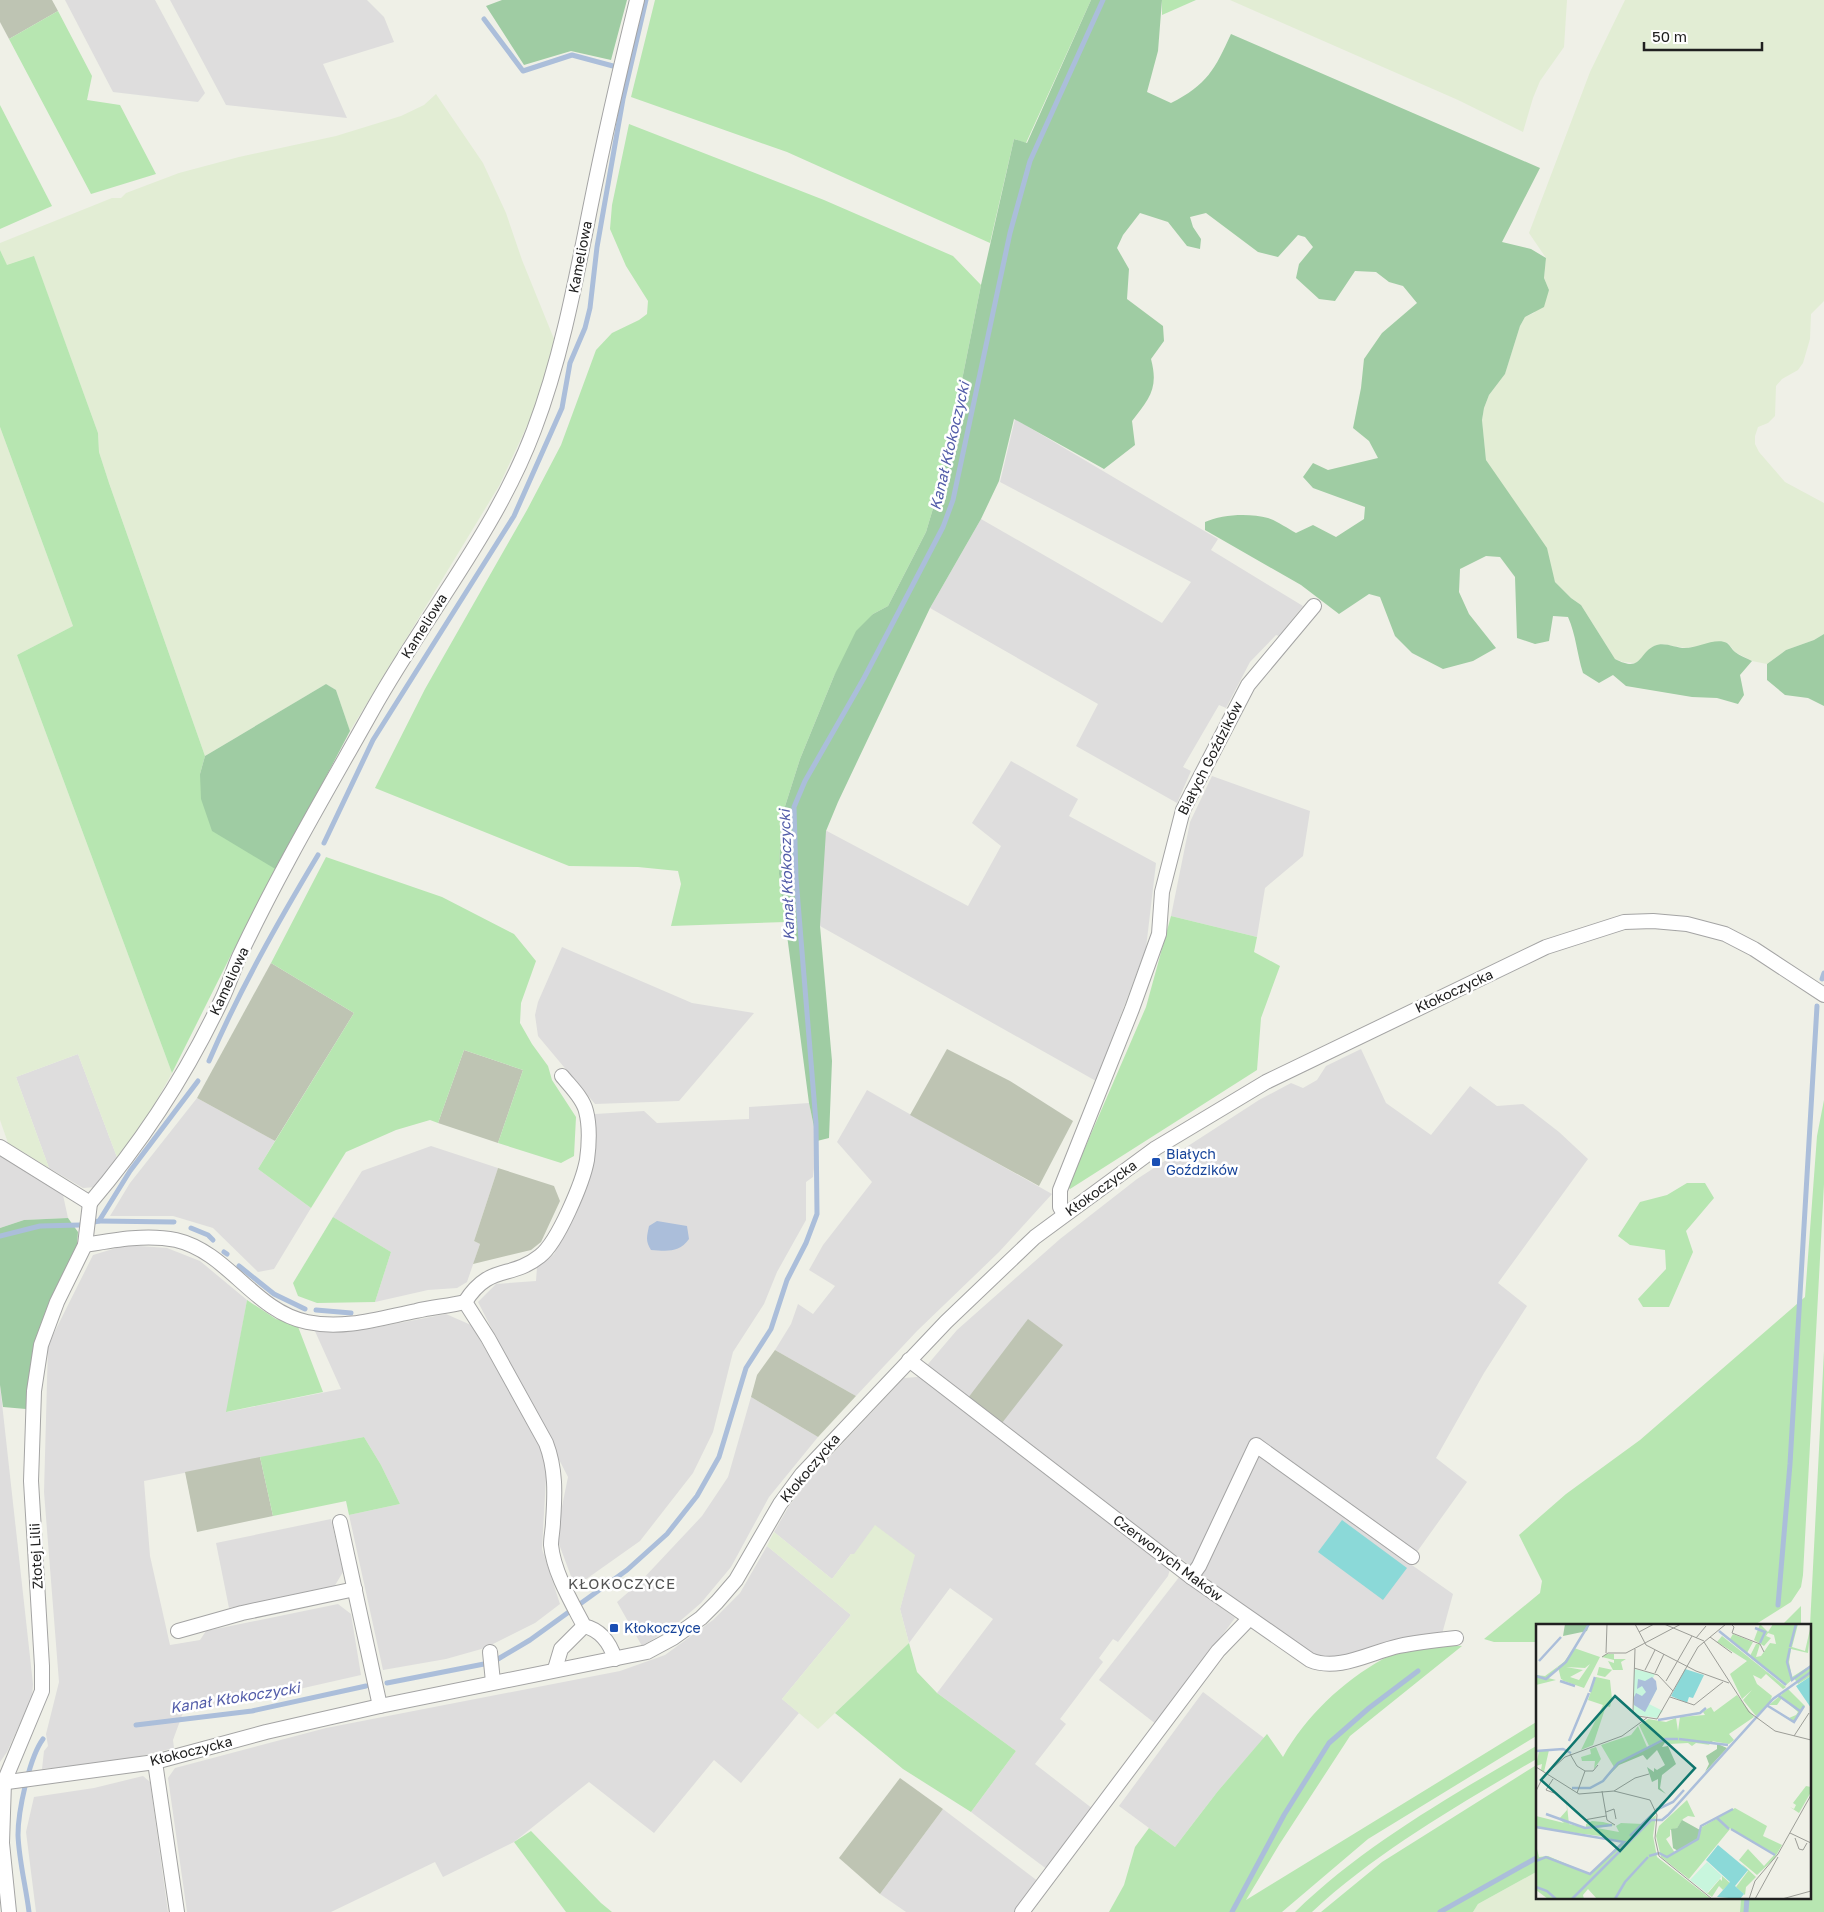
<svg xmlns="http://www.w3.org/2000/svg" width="1824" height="1912" font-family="'Golos Text',sans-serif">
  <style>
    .residential { fill: #dedddd }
    .construction { fill: #bec4b3 }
    .farmland { fill: #e2edd4 }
    .grass { fill: #b7e6b1 }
    .forest { fill: #9fcca3 }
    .pitch { fill: #8bd9d8 }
    .water { fill: #abbeda }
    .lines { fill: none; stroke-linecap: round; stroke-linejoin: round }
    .stream { stroke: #abbeda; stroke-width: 5 }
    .street-casing { stroke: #a4a4a4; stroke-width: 16 }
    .street { stroke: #fff; stroke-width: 14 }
    .transit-dot { fill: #1a4fb4; stroke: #fff; stroke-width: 2 }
    .labels { text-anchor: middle; stroke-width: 5; stroke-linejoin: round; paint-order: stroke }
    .street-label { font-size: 14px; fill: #202020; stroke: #fff }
    .transit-label { font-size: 14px; fill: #164399; stroke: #fff; text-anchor: start }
    .water-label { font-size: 15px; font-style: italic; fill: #535da9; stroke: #fff }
    .neighbourhood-label { font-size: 15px; letter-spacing: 1px; fill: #535353; stroke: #fff }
    .inset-river { fill: none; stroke: #abbeda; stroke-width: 2.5 }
    .inset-road { fill: none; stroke: #9c9d97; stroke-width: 1 }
    .view { fill: #0f766e; fill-opacity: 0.15; stroke: #0f766e; stroke-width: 2.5 }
    .inset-edge { fill: none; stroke: #202020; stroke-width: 2.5 }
  </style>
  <rect width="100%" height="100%" fill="#eff0e7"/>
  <!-- residential -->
  <g class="residential">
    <path d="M65,0h90l50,93 -7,9 -85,-10z"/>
    <path d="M170,0h197l17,17 10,25 -71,22 24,54 -121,-13z"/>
    <path d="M1015,419l203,120 -7,11 92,56 -24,30 -3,-1 -26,27 -24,46 -7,-3 -36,62 8,4 -14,32 -101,-57 22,-42 -168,-96 51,-89 181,104 29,-41 -191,-100z"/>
    <path d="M1011,761l67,38 -9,17 87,47 -10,85 -50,133 -276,-155 -10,-104 158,84 33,-60 -29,-23z"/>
    <path d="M1212,776l98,35 -7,45 -38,32 -8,49 -86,-21 19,-94z"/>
    <path d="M562,947l130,56 62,10 -75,88 -84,3 -57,-68 -3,-21 3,-13z"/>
    <path d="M1361,1049l25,54 45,32 39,-49 27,20 26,-2 36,28 29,27 -90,124 29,23 -43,67 -48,85 31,24 -58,81 44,31 -11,40 -107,27 -16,-1 -75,-53 -65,-50 -9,12 -2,7 -50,66 -5,-3 -14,19 4,4 -43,57 6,5 -31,40 58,45 -45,61 -77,-58 45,-61 -79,-58 56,-74 -43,-31 -41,55 -9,-34 14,-54 -63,-1 -19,25 -58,-47 15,-26 21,-28 94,-100 13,-1 40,-47 103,-91 77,-60 122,-79 32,-17 12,5 14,-8 9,-14z"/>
    <path d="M78,1054l40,106 -22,27 -13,1 -34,-20 -33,-91z"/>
    <path d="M867,1090l185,104 -53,58 -82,79 -61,65 -81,-46 16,-26 7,-20 15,10 22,-28 -26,-16 14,-25 49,-63 -35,-40z"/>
    <path d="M197,1098l78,43 -17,28 53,39 -37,61 -16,3 -45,-44 -40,-12h-63l20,-33z"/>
    <path d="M809,1103l8,38 -4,36 -7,5v38l-29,52 -13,32 -31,48 -20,80 -20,41 -53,68 -65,46 -19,-51 12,-59 -90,-175 18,-18 40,-3 1,-14 17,-13 29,-63 11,-42 1,-35 49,-3 13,12 92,-4v-12z"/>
    <path d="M431,1146l67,22 -24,73 6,3 -13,38 -10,6 -29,2 -53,12 16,-50 -58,-35 29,-46z"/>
    <path d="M0,1155l63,40 5,23 -44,2 -24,8z"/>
    <path d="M126,1245l41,3 33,13 47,39 -20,112 114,-23 -27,-60h54l78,-15 25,11 49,83 27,52 -5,89 18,55 -25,19 -50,25 -39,11 -63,11 -34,-155 51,-11 -19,-39 -17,-28 -220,44 6,75 20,89 30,-5 6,-9 132,-27 13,10 10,61 -132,30 -45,5 -11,30 1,8 -56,14 -76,7 2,-18 4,-5 -2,-12 13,-52 -15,-190 4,-147 45,-90z"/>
    <path d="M0,1385l33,299 -1,13 -25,55 -7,10z"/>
    <path d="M751,1397l67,40 -49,60 -38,70 -30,36 -28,24 -31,19 -25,-44 23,-20 62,-66 26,-39z"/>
    <path d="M331,1519l12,53 -9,15 -105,21 -13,-65z"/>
    <path d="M767,1546l84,69 -69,84 17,14 -58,70 -27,-23 -60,73 -65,-51 -75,60 -71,35 -8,-15 -104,50h-144l-19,-134 7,-10 151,-40 294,-57 45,-16 48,-35 27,-27z"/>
    <path d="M1180,1576l55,42 -79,106 -57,-44z"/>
    <path d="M1203,1692l61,46 -46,53 -43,56 -56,-41z"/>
    <path d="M143,1776l7,6 18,130h-132l-10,-80 8,-35 60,-9z"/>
    <path d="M943,1809l96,73 -22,30h-111l-26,-18z"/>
  </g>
  <!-- construction -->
  <g class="construction">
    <path d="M0,0h52l6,11 -49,28 -9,-17z"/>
    <path d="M271,963l83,50 -79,128 -78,-43z"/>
    <path d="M947,1049l63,32 63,40 -34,65 -129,-71z"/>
    <path d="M464,1050l59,20 -25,73 -60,-20z"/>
    <path d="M498,1168l56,18 6,15 -19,41 -10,8 -58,14 7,-20 -6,-3z"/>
    <path d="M1028,1319l35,26 -61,78 -34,-25z"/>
    <path d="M775,1350l81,46 -38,41 -67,-40 6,-22z"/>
    <path d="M260,1457l13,59 -76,16 -12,-60z"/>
    <path d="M900,1778l43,31 -63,85 -41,-36z"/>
  </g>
  <!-- farmland -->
  <g class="farmland">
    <path d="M1230,0h337l-3,47 -24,34 -7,17 -10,34 -65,-32z"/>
    <path d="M1625,0h199v301l-13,13 -1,25 -7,24 -5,7 -16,9 -6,7 -1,30 -7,7 -10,4 -3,9v8l4,8 26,30 39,21v131l-10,6 -28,10 -19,14 -15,-3 -17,-9 -7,-9 -7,-1 -35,6 -24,-4 -8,2 -14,15 -5,2 -12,-1 -8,-3 -34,-54 -10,-7 -16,-16 -4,-13 -65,-109 -4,-40 2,-12 5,-13 16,-21 15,-48 5,-9 9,-4 15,-23 -5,-12 2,-20 -17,-25 61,-161z"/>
    <path d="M436,94l47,69 23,50 16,47 32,79 -7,33 -13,39 -35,75 -149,245 -14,-41 -10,-6 -121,72 -96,-273 -10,-31 -1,-19 -64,-176 -27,9 -7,-16v-7l112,-45h9l5,-5 53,-20 60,-16 97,-21 65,-20 23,-11z"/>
    <path d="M0,427l73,199 -56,29 155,418 -19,34 -35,53 -40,-106 -62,23 33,91 -41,-25 -8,-23z"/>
    <path d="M875,1525l40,30 -15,54 9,34 -91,86 -36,-30 69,-84 -84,-69 7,-14 58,47 19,-25h3z"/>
    <path d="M1538,1871v27h203l-1,14h-267l5,-8z"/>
  </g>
  <!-- grass -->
  <g class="grass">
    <path d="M655,0h436l-65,143 -12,-4 -24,104 -203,-91 -156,-55z"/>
    <path d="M1162,0h34l-34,15z"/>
    <path d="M58,11l34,65 -5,24 33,5 36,69 -65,20 -82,-155z"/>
    <path d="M0,105l52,101 -52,23z"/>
    <path d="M629,124l195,76 129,56 28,29 -38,190 -17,57 -38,74 -15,8 -39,62 -34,83 -19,60 -2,55 7,48 -115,4 10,-42 -3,-13 -40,-4 -69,-1 -194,-78 50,-99 102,-179 34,-65 35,-95 16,-17 27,-13 8,-6 1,-13 -22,-35 -16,-37 2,-24z"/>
    <path d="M0,250l7,15 27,-9 64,177 1,19 10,31 96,273 -5,18 77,96 -44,81 -61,122 -155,-418 56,-29 -73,-199z"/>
    <path d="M326,857l116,40 72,37 22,27 -15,42 -1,20 12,21 16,22 4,14 24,37 -2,39 -13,7 -63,-20 25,-73 -59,-20 -26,73 -8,-3 -34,10 -50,22 -35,56 -53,-39 96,-156 -83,-50z"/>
    <path d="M1171,916l86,21 -3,15 26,14 -19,52 -4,52 -187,119 -2,-2 78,-180z"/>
    <path d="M1824,1053v131l-21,391 -2,12 -10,15 -38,24h-215v16h-44l-10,-3 56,-46 2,-12 -23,-46 47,-41 74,-54 165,-143 12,-161 7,-36z"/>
    <path d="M1687,1183h18l9,15 -28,33 7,21 -24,55h-26l-5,-8 28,-30 -1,-19 -35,-5 -12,-9 22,-34 27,-7z"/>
    <path d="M333,1217l58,35 -16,50 -58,1 -19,-7 -5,-13z"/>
    <path d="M247,1300l29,19 21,5 26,68 -97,20z"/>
    <path d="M1824,1351v561h-84l1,-14h69v-272z"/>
    <path d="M364,1437l17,28 19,39 -51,11 -3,-14 -73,15 -13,-59z"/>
    <path d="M1801,1606v20h-20z"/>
    <path d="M909,1643l8,29 20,21 79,58 -45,61 -68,-43 -68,-56z"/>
    <path d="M1435,1644l27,2 -112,90 -71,109 -33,55 292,-179v14l-170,104 -86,73h-173l15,-27 11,-38 14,-19 26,19 43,-56 49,-57 16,23c22,-40 60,-76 100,-98 15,-8 36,-10 52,-15z"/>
    <path d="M1538,1745v13c-79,47 -158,91 -226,154h-17c71,-69 158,-117 243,-167z"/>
    <path d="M1538,1764v107l-60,33 -5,8h-152l61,-50z"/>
    <path d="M531,1831l70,72 11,9h-46l-52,-70z"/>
  </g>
  <!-- forest -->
  <g class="forest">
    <path d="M502,0h125l-16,60 -40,-9 -47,14 -38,-59z"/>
    <path d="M1091,0h71l-4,51 -11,41 24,11c36,-18 44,-34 60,-69l309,134 -38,74 29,7 15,9 -2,20 5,12 -5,17 -19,10 -5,9 -15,48 -16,21 -5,13 -2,12 4,40 61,88 8,34 16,16 10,7 34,54c27,14 23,-5 39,-13 10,-5 21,2 31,2 12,0 31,-11 42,-5 3,2 5,7 8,9 5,4 12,6 17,9l-12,14 4,20 -6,9 -21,-6 -25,-1 -66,-11 -13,-11 -14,8 -16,-10c-6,-19 -7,-38 -15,-56l-15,-1 -4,25 -14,3 -18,-6 -2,-61 -15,-20 -14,-1 -26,13 -1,23 10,22 27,34 -23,13 -30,8 -31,-16 -17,-17 -15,-39 -11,-3 -30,20 -38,-29 -96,-55v-8c17,-8 45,-9 63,-4 9,3 19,10 28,15l17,-8 23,12 28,-18 1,-12 -52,-19 -10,-11 10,-14 15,7 50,-12 -9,-17 -16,-13 8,-40 3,-29 18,-26 35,-30 -14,-17 -14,-4 -13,-10 -21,-1 -20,30 -16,-2 -23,-21 3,-14 14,-17 -8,-10 -7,-2 -20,22 -20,-5 -52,-39 -16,4 3,10 8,12 -1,10 -13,-3 -19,-24 -28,-9 -17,22 -6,13 12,21 -2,30 36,27 1,15 -13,18c8,30 -2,40 -19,62l3,24 -31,24 -90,-50 -15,62 -18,38 -51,89 -92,194 -12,29 -6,95 12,135 -3,77 -12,3 -8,-38 -30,-229 2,-55 19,-60 34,-83 22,-45 17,-17 15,-8 38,-74 17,-57 38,-190 33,-146 13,4z"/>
    <path d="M1824,634v72l-16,-8 -23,-3 -18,-15v-16l19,-14 28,-10z"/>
    <path d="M326,684l10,6 14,41 -73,139 -65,-39 -11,-32 -1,-25 5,-18z"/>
    <path d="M68,1218l10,14 -1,14 -41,96 -10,67 -23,-2 -3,-22v-157l24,-8z"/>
  </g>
  <!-- pitch -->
  <path class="pitch" d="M1342,1520l65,48 -24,32 -65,-48z"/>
  <!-- water -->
  <path class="water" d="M657,1221l30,5 2,13c-10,14 -22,12 -38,11 -6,-9 -4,-14 -2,-24z"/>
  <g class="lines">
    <!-- stream -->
    <g class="stream">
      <path d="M484,19l39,52 49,-16 41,11"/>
      <path d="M324,843l49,-103 141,-224 48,-108 8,-45 15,-35 5,-20 7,-61 26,-148 23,-99"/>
      <path d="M1822,979l2,-6"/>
      <path d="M209,1061c31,-72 69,-139 109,-206"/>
      <path d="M99,1221l75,1"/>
      <path d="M94,1222l5,-1 31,-50 68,-90"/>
      <path d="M191,1228l17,7 5,5"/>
      <path d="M0,1236l40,-10 40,-1"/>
      <path d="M224,1252l3,2"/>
      <path d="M239,1266l35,28 31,15"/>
      <path d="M316,1310l35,3"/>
      <path d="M1778,1605l12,-141 27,-458"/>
      <path d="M498,1659l32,-19 97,-70 40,-36 30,-38 22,-39 27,-89 25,-39 16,-49 19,-37 11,-29 -1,-91 -20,-245 -2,-71 11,-26 59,-103 79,-151 10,-27 57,-267 20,-72 73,-161"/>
      <path d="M387,1683l97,-19"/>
      <path d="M136,1725l116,-14 114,-25"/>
      <path d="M29,1912c-3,-25 -10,-51 -11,-77 0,-23 11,-77 25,-96"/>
      <path d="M1232,1912l52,-97 45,-72 40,-35 49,-37"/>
      <path d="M1440,1912l98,-55"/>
      <path d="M1746,1912l1,-14"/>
    </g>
    <defs>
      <g id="street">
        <path d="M0,1147l90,56"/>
        <path d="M90,1203c52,-61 97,-130 131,-202 7,-14 12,-30 18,-44 40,-85 88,-166 134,-248 52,-93 123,-178 161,-279 27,-71 41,-146 56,-221 14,-70 30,-140 47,-209"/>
        <path d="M1064,1214l-4,-7v-17l72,-181 27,-75 3,-42 21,-82 65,-125 66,-79"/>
        <path d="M85,1245c29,-5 61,-11 91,-5 52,12 78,71 131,82 37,8 74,-4 109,-11 16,-4 33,-5 49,-9"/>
        <path d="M465,1302l23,36 58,105c10,26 9,51 7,79 0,7 -2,15 -2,23 3,28 20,56 33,81 17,4 26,17 31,33"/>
        <path d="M465,1302c25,-39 45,-22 75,-46 18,-14 43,-74 47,-96 2,-15 3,-34 -1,-49 -3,-13 -16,-25 -24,-35"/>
        <path d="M909,1360l282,217 119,83c28,12 61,-8 89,-14 19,-4 38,-6 57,-8"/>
        <path d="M340,1522l40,184"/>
        <path d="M1191,1577l8,-11 57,-121 156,112"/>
        <path d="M178,1631l64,-18 113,-24"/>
        <path d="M490,1652l3,30"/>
        <path d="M555,1669l6,-20 23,-23"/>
        <path d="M155,1762l22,150"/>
        <path d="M0,1783l155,-21 111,-30 114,-26 267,-54 26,-14 28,-20 16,-16 19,-22 44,-76 22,-30 144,-152 89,-85 121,-89 110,-66 280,-135 78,-25 29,-1 34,3 38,10 29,15 70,46"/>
        <path d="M9,1912l-7,-69 2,-61 38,-91v-25l-11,-185 3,-90 7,-46 16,-43 28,-57 5,-42"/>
        <path d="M1022,1912l196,-261 31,-32"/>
      </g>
    </defs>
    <!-- street casing -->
    <use href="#street" class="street-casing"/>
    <!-- street -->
    <use href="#street" class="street"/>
  </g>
  <!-- markers -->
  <g class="transit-dot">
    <rect x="1151" y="1157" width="10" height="10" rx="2.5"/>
    <rect x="609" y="1623" width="10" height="10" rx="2.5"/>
  </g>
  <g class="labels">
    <!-- street labels -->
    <g class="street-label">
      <text transform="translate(580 257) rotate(-79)" y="5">Kameliowa</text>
      <text transform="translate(424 626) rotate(-58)" y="5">Kameliowa</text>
      <text transform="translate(1210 758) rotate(-63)" y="5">Białych Goździków</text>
      <text transform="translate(229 981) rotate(-65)" y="5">Kameliowa</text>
      <text transform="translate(1454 991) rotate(-25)" y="5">Kłokoczycka</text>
      <text transform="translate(1101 1188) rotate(-36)" y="5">Kłokoczycka</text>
      <text transform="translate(810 1468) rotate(-50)" y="5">Kłokoczycka</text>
      <text transform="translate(36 1556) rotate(-93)" y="5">Złotej Lilii</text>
      <text transform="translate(1168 1558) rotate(37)" y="5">Czerwonych Maków</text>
      <text transform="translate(191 1751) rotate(-14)" y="5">Kłokoczycka</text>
    </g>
    <!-- transit labels -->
    <g class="transit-label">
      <text x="1166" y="1159">Białych<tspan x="1166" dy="16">Goździków</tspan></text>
      <text x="624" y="1633">Kłokoczyce</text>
    </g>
    <!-- water labels -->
    <g class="water-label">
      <text transform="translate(950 446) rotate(-77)" y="5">Kanał Kłokoczycki</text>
      <text transform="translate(787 875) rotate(-92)" y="5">Kanał Kłokoczycki</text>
      <text transform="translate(235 1698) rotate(-9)" y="5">Kanał Kłokoczycki</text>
    </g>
    <!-- neighbourhood labels -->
    <g class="neighbourhood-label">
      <text x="622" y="1589">KŁOKOCZYCE</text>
    </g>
  </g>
  <!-- overview -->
  <g transform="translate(1536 1624)">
    <rect width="275" height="275" fill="#eff0e7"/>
    <path d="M224,0l8,8 5,-8h25l-6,23 13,4 6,-26 -3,28 -17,-4 -2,13 3,15 19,-12v11l-13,8 -4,-6 -8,7 -36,-29 6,-12h4l-4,13 5,-1 9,-13 6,1 -2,-9 -6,-2 -2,3 5,2 -7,8 -10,-6zM197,10l20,8 -6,11 -17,-14zM186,12l64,51 -3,2 -17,-15 -5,5 -8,-4 4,9 15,12 -2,6 -14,14 -13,-16 9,-10 -10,9 -12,-25 17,-13 -30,-19zM38,24l26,9 -16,31 -23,-8 2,-1h-2l-3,-12 -10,11 8,2 -20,5v-10l9,1 19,-14zM54,40l-11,16 -9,-3 13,-7 -17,-3 19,1zM70,30h8v5h12l-5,3 2,8h-11l-7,7 -8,-2 2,-8 14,3 -5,-9 6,2v-3l-12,-3zM60,53l14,3 2,19 -2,8 -4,-1 -13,39 -12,5 22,-45 -15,-5zM252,65l17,17 -11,17 -22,-14 17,9 7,-3 2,-3 -16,-14 -5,7h-8zM201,71l17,22 -25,17 5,6 -5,4 -18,-3 -4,2 3,2 -14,-2 -4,3 -4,-3 -19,1 -5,-5 -15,7 -10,-21 9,-6 18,3 10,-4 2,13 2,-14 25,-2 -2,-3 4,-3 4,-2 3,5zM102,102l9,21 -33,20 -13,-22 30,-10zM60,123l5,12 -7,10 1,-8h-13l-1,-4 10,-3 -1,-5zM13,126l-5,22 -3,-2 1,-6 -6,2 3,-15zM270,162l5,1v5l-12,21 -9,-6 4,2 2,-4 -3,-2zM30,173l3,27 17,4v-4l6,-3 11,1 12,3 -18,3 22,4 -3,-6 5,-3 22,1 13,-9 -3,21 4,21 54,42h-114l-9,-10 -5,6 1,4h-36l-12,-9v-45l3,12 9,-1 42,18 32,-32 -22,-6 -64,-8v-12l28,7 -5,-4 8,-9zM151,176l8,17 -7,-1 -5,3 -6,9 -7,2v6l-4,3 9,14 23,-14 4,-12 33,-19 32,18 -4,10 19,9 -8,14 -17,16 -18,-15 9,-11 16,17 11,-12 -51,-29 6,4 -41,50 -28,-22 -5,-21 3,-10zM206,240l14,13 -10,10 -1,8 -9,-8 12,-16zM186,252l8,7 -7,7 -4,-4 -7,11 -8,-6 4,2 12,-14 2,2z" fill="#b7e6b1" fill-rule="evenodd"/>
    <path d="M29,0h24l-2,7 -24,5zM128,115l2,2 -4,6 6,-1 8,18 -14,11 -2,13 6,6 -8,-5v-10l-6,3 -5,-15 7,5v-4l3,2 8,-5 -8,-15 -10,10 -4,-5 -24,10 -13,13 11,-15zM175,117l16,7 -22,24 4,-8 -3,-8 11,-7v-5l-10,-1zM146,196l18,10 -2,9 -20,12 -5,-3 -2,-19 6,-1z" fill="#9fcca3"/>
    <path d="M98,45l21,5 -2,4 4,11 -8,15 14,7 -6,7 -19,-3 -5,-6zM171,238l15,14 -15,17 -17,-13z" fill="#c8f6dd"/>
    <path d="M149,45l19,6 -11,23 -4,-1 -2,6 -16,-7zM275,52v32l-15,-22zM182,221l30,25 -13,16 9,8 -4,5 -23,-2 13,-15 -24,-22z" fill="#8bd9d8"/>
    <path d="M116,53l4,4 1,8 -12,23 -11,-7 -1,-6 3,-6 6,3 4,-4 -4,-6 -5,3 1,-10 7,2z" fill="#abbeda"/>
    <path class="inset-river" d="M219,4l10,4 -5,11M183,7l67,54M254,23l6,-23M254,24l-3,14 5,18 19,-14M3,37l22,-24M0,52l10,3 20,-17 23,-38M24,57l15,5M54,68l5,-15M243,72l21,15M232,82l26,16 10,-16M122,96l42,-7 6,-5M143,115l49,6M33,117l20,-48M0,127l27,-2 8,4M36,164h18l13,-7 15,-18 47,-24h13M120,186l17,-8 11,-12M10,190l39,14 27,-3M181,194l12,11M0,203l88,15 -34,32 -44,-17 -10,4M195,205l44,26M94,212l25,-24M113,232l10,-3 8,4 31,-18 3,-13 32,-17M0,263l11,4 9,8M36,275l79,-79h11l6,-5 105,-116 38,-27M79,275l10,-17 23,-25"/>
    <path class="inset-road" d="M99,0l11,21 50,26 33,12M128,0l40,17M195,0l3,3 -2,6 28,11 4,8M103,8l15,-8M174,13l22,16M160,14l10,-12M168,18l45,70 26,19 36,9M99,25l-2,62 5,5 19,3 41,-72 28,-23M70,29l1,-29M66,33l6,-4h18l55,-29M98,44l24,7 15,16M109,46l10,-20M119,49l9,-19M130,57l26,-45M134,73l24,8 29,-23M258,112l15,-23M34,130l7,12 8,5h8l5,-6M0,143l43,27 35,-3 36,9 7,15 -2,23 4,18 53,43M17,155l-7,11 8,3M0,167l7,-14 22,-20 57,-21 26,-19M66,167l5,29 8,5M78,167l21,-13 14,-4M41,169l8,-22M70,188l8,-3 2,10M48,196l22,-4M254,209l21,10M259,214l4,11 4,1 4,-7M213,275l6,-18 23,-27 33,-59M219,275l23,-42M246,275l29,-8"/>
    <path class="view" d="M79,72l80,72 -75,83 -79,-71z"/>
    <rect width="275" height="275" class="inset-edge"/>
  </g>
  <!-- scale -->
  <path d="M1644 42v8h118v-8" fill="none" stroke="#202020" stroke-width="2.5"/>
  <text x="1652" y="42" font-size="15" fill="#202020" stroke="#ffffff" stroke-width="4" paint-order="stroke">50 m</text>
</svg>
